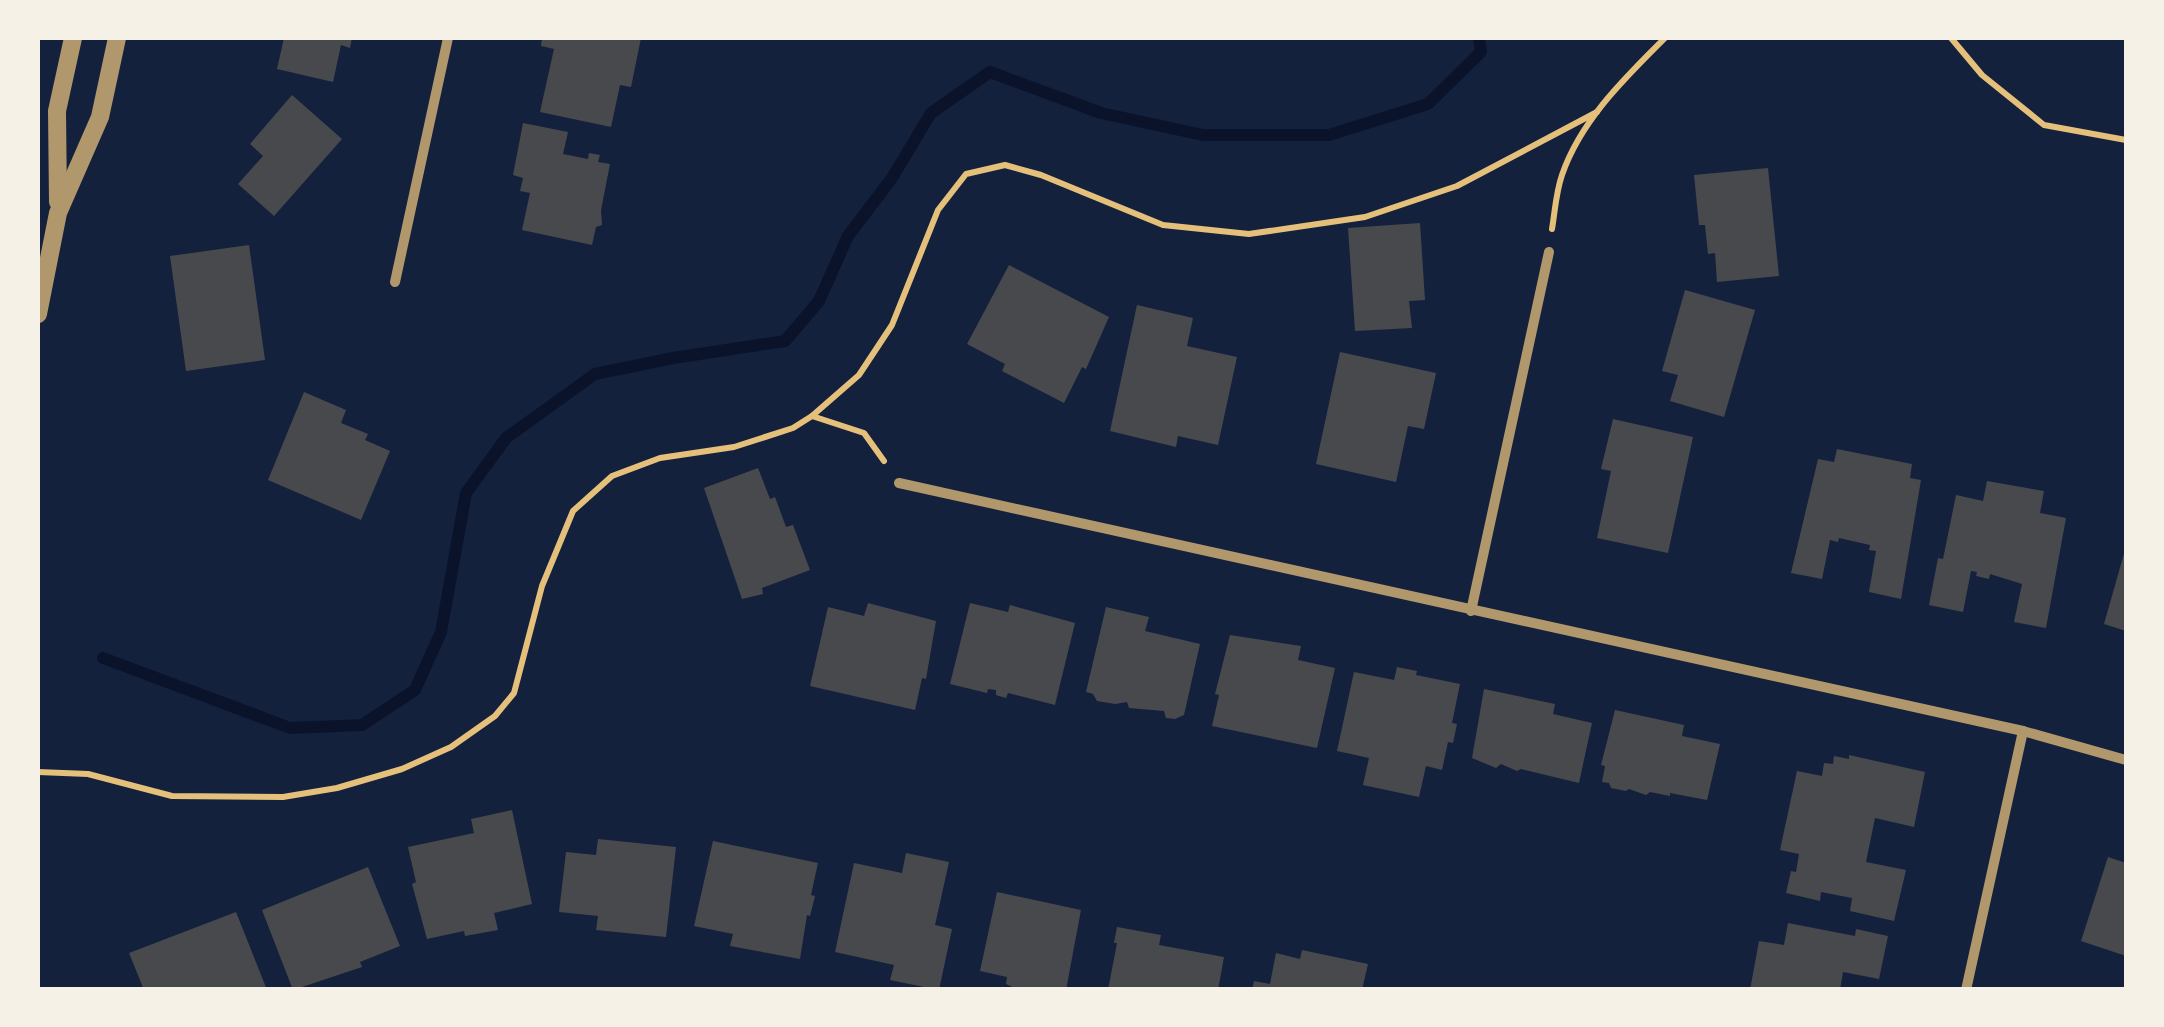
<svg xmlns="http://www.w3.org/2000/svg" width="2164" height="1027" font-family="'Open Sans',sans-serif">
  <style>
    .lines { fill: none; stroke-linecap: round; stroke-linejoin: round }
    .stream { stroke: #0b132b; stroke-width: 12 }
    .building { fill: #48494c }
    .path { stroke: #e5c07b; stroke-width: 6 }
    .minor { stroke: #b1986c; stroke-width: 10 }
    .tertiary { stroke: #b1986c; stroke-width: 18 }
  </style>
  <rect width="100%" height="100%" fill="#14213d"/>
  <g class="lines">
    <!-- stream -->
    <path class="stream" d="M103,658l187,70 72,-3 53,-35 26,-58 25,-139 40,-55 89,-64 78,-16 112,-17 34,-40 29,-65 44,-58 39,-65 59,-41 111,41 102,22h126l99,-31 53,-52 -2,-14"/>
  </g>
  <!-- building -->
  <g class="building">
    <path d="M284,38h68l-2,10 -9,-3 -8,37 -56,-13z"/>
    <path d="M542,38h99l-10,49 -11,-2 -9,42 -71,-15 14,-63 -13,-3z"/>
    <path d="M292,95l50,44 -68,77 -36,-32 25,-28 -13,-12z"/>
    <path d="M523,123l45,9 -5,22 25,5 1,-6 11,2 -2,7 12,2 -9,46 1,15 -6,2 -4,18 -70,-15 8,-37 -10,-2 3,-13 -10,-3z"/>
    <path d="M1768,168l11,108 -62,6 -2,-29 -7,1 -3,-29h-6l-5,-50z"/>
    <path d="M1420,223l5,77 -16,1 3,27 -57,3 -7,-103z"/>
    <path d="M249,245l16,115 -79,11 -16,-115z"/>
    <path d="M1009,265l100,52 -23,52 -4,-2 -18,36 -62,-32 3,-7 -38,-20z"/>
    <path d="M1685,290l70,20 -31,107 -54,-16 8,-26 -16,-4z"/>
    <path d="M1137,305l56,13 -6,28 50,11 -19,88 -40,-9 -2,11 -66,-16z"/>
    <path d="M1340,352l96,21 -12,56 -16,-3 -12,56 -80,-18z"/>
    <path d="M304,392l42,18 -5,13 27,11 -3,6 25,11 -29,69 -93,-40z"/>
    <path d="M1613,419l80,18 -25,116 -71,-15 14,-67 -10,-2z"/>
    <path d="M1837,449l75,15 -2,14 11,2 -20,119 -32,-7 7,-41 -7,-1 1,-5 -31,-7 -1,4 -8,-2 -8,39 -31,-6 27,-114 16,3z"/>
    <path d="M758,468l12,31 5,-2 11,30 7,-2 17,45 -48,18 1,6 -21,5 -38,-111z"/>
    <path d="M1987,481l57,10 -4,22 26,5 -20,110 -32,-6 8,-38 -32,-10 -1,5 -13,-3 1,-4 -6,-1 -8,41 -34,-7 9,-47 5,1 13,-64 27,6z"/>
    <path d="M2125,550h1v81l-22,-7z"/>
    <path d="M868,603l68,18 -10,58 -4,-1 -7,32 -105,-24 18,-79 36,9z"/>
    <path d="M970,603l38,9 2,-7 65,18 -20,82 -47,-12 -2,5 -10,-3v-5l-8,-1 -1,4 -37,-9z"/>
    <path d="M1106,607l43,10 -4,14 55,13 -16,71 -9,4 -9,-1 -2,-7 -35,-3 -2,-6 -12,2 -18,-3 -4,-7 -7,-2z"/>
    <path d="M1230,635l71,11 -3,14 37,8 -18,80 -105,-22 7,-31 -4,-1z"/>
    <path d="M1397,667l20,4 -1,4 44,9 -8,39 5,1 -4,19 -5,-1 -6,28 -16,-4 -7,31 -56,-12 6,-27 -32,-7 17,-79 40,8z"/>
    <path d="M1484,689l71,15 -2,10 39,9 -13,60 -58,-14 -4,2 -16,-7 -5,4 -24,-10z"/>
    <path d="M1615,710l69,15 -2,11 38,8 -13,56 -37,-7v3l-20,-4 -4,3 -17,-6 -3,2 -15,-3 -2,-5 -7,-1 3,-16 -4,-1z"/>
    <path d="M1849,755l76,17 -11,55 -39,-9 -9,44 40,8 -12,51 -44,-10 2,-13 -31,-6 -1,9 -34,-8 5,-22 5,1 3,-18 -19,-4 17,-79 25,5 2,-13 9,1 1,-8 15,3z"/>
    <path d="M512,810l20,94 -38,9 4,17 -33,6 -1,-5 -37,8 -15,-55 4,-2 -8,-35 66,-14 -3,-14z"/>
    <path d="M598,839l78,8 -10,90 -70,-7 2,-14 -39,-4 7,-60 30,3z"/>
    <path d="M713,841l105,22 -7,32 4,1 -5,20 -3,-1 -7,44 -70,-13 3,-12 -39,-8z"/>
    <path d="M906,853l43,9 -14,63 17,4 -13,61 -49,-10 4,-15 -59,-13 19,-89 48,10z"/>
    <path d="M2108,857l18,6v93l-45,-15z"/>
    <path d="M368,867l32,79 -40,16 2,5 -69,23 -31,-80z"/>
    <path d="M997,892l84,18 -15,80h-47l-13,-6 1,-7 -27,-6z"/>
    <path d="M236,912l31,78h-123l-15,-37z"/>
    <path d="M1788,923l67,13 1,-7 32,7 -9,43 -36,-7 -3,18h-90l9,-49 25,4z"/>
    <path d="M1117,927l44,8 -2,10 65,12 -6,33h-110l9,-47h-3z"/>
    <path d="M1302,950l66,14 -6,26h-110l2,-9 16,3 6,-31 24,6z"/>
  </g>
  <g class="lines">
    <!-- path -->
    <g class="path">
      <path d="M1951,38l31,37 62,50 82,15"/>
      <path d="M1552,229c3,-18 4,-37 10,-54 19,-55 63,-97 103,-137"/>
      <path d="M812,416l52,17 20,28"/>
      <path d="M38,772l50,2 84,22 111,1 54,-9 65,-19 49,-22 44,-31 19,-23 28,-107 31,-75 39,-35 48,-18 74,-11 59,-19 19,-12 47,-41 33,-50 46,-115 28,-36 39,-9 36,10 122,50 86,9 116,-17 92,-31 140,-74"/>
    </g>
    <!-- minor -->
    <g class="minor">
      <path d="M395,282l53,-244"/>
      <path d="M899,483l1124,248 103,29"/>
      <path d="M1471,611l78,-359"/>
      <path d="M1966,990l57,-259"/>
    </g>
    <!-- tertiary -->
    <g class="tertiary">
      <path d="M58,202l-1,-91 16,-73"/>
      <path d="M38,314l20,-101 42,-96 17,-79"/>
    </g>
  </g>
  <!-- border -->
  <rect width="2164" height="1027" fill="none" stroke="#f6f1e7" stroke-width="80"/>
</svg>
